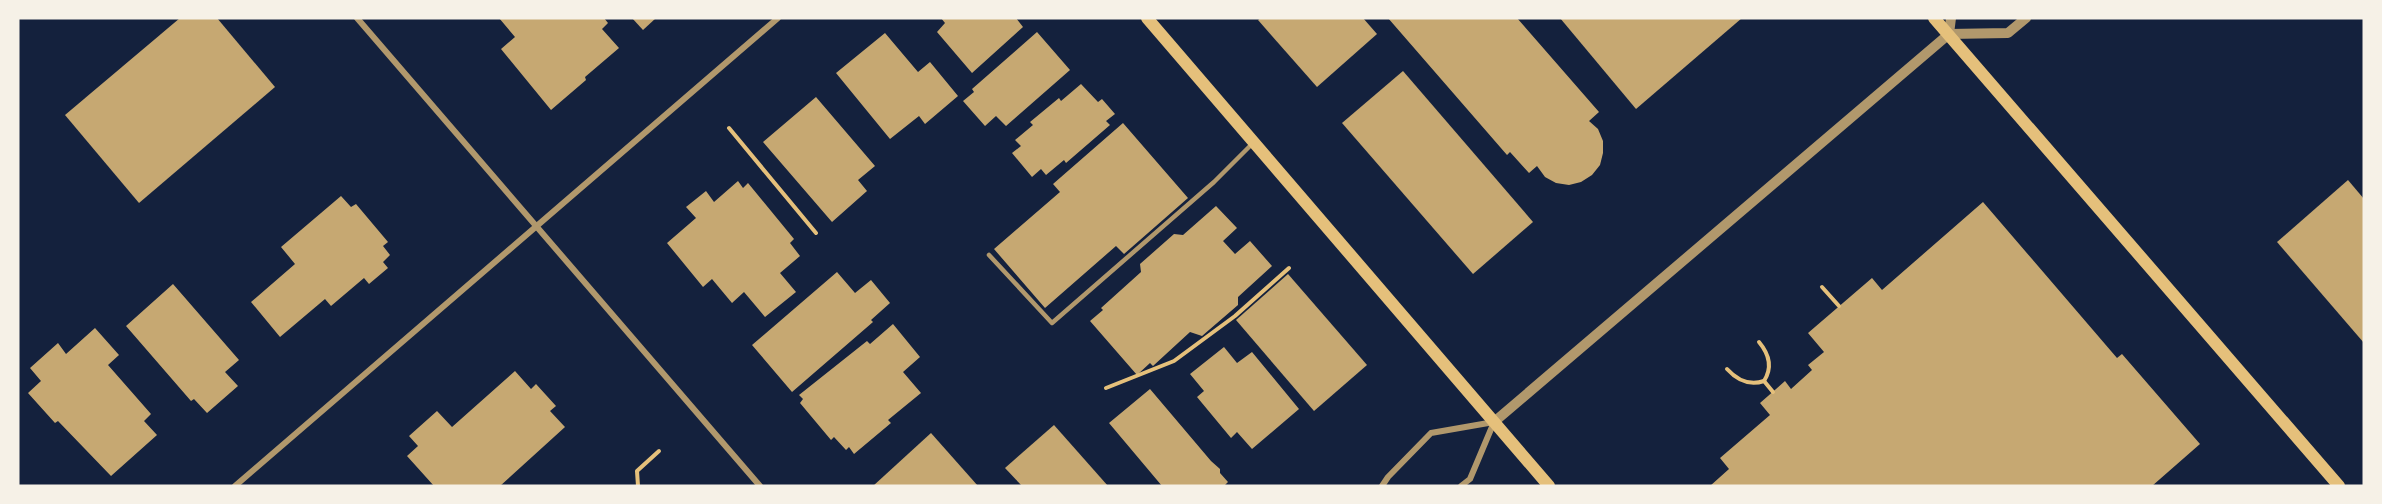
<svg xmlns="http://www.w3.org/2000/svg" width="2382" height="504" font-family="Quicksand,sans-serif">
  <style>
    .building { fill: #c6a872 }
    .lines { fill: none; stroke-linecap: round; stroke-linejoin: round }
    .path { stroke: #e5c07b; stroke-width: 4 }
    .service { stroke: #b1986c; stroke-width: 4.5 }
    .minor { stroke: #b1986c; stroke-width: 6 }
    .tertiary { stroke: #b1986c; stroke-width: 10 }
    .secondary { stroke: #e5c07b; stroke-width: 12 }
  </style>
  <rect width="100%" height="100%" fill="#14213d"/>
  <!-- building -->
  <g class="building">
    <path d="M180,18h37l58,69 -136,116 -74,-88z"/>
    <path d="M499,18h105l4,5 -6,6 17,19 -34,29 1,3 -35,30 -50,-61 14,-12z"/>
    <path d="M632,18h24l-13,12z"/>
    <path d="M941,18h75l7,9 -51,46 -35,-41 8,-9z"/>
    <path d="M1261,18h102l14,16 -60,53 -59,-67z"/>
    <path d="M1388,18h129l82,94 -10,9 9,8 5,12v12l-3,12 -8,10 -11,7 -12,3 -13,-2 -11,-6 -8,-11 -8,7 -19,-21 -3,3z"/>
    <path d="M1560,18h182l-106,91z"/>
    <path d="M1037,32l33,38 -64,56 -10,-10 -11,10 -22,-25 11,-9 -2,-3z"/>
    <path d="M885,33l33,39 12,-10 28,34 -33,28 -6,-8 -29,23 -54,-66z"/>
    <path d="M1403,71l130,151 -60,52 -131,-151z"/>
    <path d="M1081,84l17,18 4,-3 13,15 -9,7 4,4 -44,38 -2,-3 -18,15 -5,-6 -9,8 -20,-24 9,-7 -6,-6 18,-15 -3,-3 29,-24 2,3z"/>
    <path d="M816,97l59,69 -17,14 9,11 -35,31 -69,-80z"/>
    <path d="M1123,123l65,75 -64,56 -8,-8 -71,62 -51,-59 66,-57 -7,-8z"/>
    <path d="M2348,180l16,19v144l-87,-101z"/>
    <path d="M738,181l5,7 5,-5 46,56 -4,4 10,13 -20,17 16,19 -31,25 -21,-25 -12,11 -20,-24 -9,8 -36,-44 29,-25 -10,-11 20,-16 8,11z"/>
    <path d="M341,196l10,11 5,-3 32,38 -5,4 7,9 -7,7 5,6 -19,16 -5,-6 -33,28 -6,-7 -45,38 -29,-35 44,-38 -14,-17z"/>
    <path d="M1983,202l134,156 5,-4 78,90 -48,42h-442l19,-17 -9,-11 50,-43 -10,-12 25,-22 6,8 21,-19 -4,-5 16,-13 -16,-19 64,-55 10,12z"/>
    <path d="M1216,206l21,22 -14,13 12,13 15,-13 22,25 -34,31v8l-36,31 -12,-4 -37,34 -3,-3 -13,12 -47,-54 13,-11 -2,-2 40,-36 -1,-8 34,-30 9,1z"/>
    <path d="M837,272l18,21 16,-13 19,23 -19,17 2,2 -81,70 -40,-47z"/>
    <path d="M1288,274l79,91 -53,46 -78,-91z"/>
    <path d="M173,284l66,76 -14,12 13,14 -31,27 -13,-14 -3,2 -65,-75z"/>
    <path d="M893,324l27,33 -17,15 18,21 -33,27 3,3 -37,31 -5,-7 -3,3 -12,-13 -3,3 -31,-37 3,-4 -4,-4 68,-54 3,3z"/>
    <path d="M95,328l24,27 -11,10 43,49 -7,7 13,14 -46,41 -53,-55 -3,2 -27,-30 13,-12 -11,-13 28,-25 8,11z"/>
    <path d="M1224,347l13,16 15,-11 47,57 -47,40 -15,-17 -6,6 -34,-41 7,-6 -14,-17z"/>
    <path d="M515,371l16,18 5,-5 20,22 -6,5 15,16 -65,59h-66l-27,-30 11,-10 -9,-10 28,-25 15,16z"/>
    <path d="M1150,389l61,72 9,8v4l8,9 -4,4h-62l-53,-63z"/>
    <path d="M1054,425l54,61h-86l-17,-18z"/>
    <path d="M931,433l47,53h-105z"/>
  </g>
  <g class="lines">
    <!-- path -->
    <g class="path">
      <path d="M729,128l87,105"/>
      <path d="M1822,287l17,19"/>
      <path d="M1759,342c10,12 14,25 5,39"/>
      <path d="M1727,369c10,11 22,17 37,12l9,11"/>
      <path d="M1106,388l68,-27 61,-45 54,-48"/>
      <path d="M638,486l-1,-15 22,-20"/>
    </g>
    <!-- service -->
    <path class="service" d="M989,255l63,68 162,-141 38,-38"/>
    <!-- minor -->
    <g class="minor">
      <path d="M357,18l403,468"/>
      <path d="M235,486l543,-468"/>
      <path d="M1382,486l6,-9 43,-44 63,-11"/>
      <path d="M1461,486l9,-7 24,-57"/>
    </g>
    <!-- tertiary -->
    <g class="tertiary">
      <path d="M1949,34l2,-16"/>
      <path d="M1494,422l455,-388 59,-1 18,-15"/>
    </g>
    <!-- secondary -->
    <g class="secondary">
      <path d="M1147,18l402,468"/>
      <path d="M1934,18l405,468"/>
    </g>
  </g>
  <!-- border -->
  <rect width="2382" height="504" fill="none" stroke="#f6f1e7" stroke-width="39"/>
</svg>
